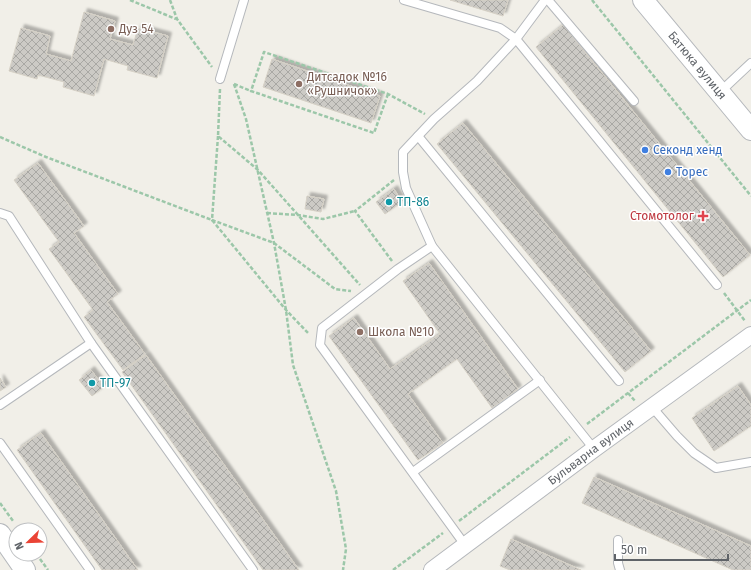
<svg xmlns="http://www.w3.org/2000/svg" width="751" height="570" font-family="'Fira Sans',sans-serif">
  <style>
    .building { fill: url(#building-cross-hatch); stroke: #d6d1c6; filter: url(#shadow) }
    .lines { fill: none; stroke-linecap: round; stroke-linejoin: round }
    .service-casing { stroke: #b5b8bc; stroke-width: 10 }
    .minor-casing { stroke: #b5b8bc; stroke-width: 18 }
    .tertiary-casing { stroke: #b5b8bc; stroke-width: 22 }
    .path { stroke: #9cc7a9; stroke-width: 2.5; stroke-dasharray: 4 2; stroke-linecap: butt }
    .service { stroke: #fff; stroke-width: 8 }
    .minor { stroke: #fff; stroke-width: 16 }
    .tertiary { stroke: #fff; stroke-width: 20 }
    .education-dot { fill: #8d6e63; stroke: #fff; stroke-width: 1.5 }
    .shop-dot { fill: #3f7fe0; stroke: #fff; stroke-width: 1.5 }
    .culture-dot { fill: #0f9aa8; stroke: #fff; stroke-width: 1.5 }
    .health-dot { fill: #e0444e; stroke: #fff; stroke-width: 1.5 }
    .labels { text-anchor: middle; stroke-width: 3; stroke-linejoin: round; paint-order: stroke }
    .education-label { font-size: 12px; fill: #785e54; stroke: #fff; text-anchor: start }
    .street-label { font-size: 12px; fill: #5f6368; stroke: #fff }
    .shop-label { font-size: 12px; fill: #366cbe; stroke: #fff; text-anchor: start }
    .culture-label { font-size: 12px; fill: #0d838f; stroke: #fff; text-anchor: start }
    .health-label { font-size: 12px; fill: #be3a42; stroke: #fff; text-anchor: end }
  </style>
  <defs>
    <pattern id="building-cross-hatch" width="8" height="8" patternUnits="userSpaceOnUse"><rect width="8" height="8" fill="#cccac5"/><path d="M0 0l8 8M0 8l8-8" fill="none" stroke="#a9a8a4"/></pattern>
    <filter id="shadow"><feDropShadow dx="3.5" dy="-3.5" stdDeviation="1" flood-color="#0004"/></filter>
  </defs>
  <rect width="100%" height="100%" fill="#f1efe8"/>
  <!-- building -->
  <g class="building">
    <path d="M450,0h58l-5,16z"/>
    <path d="M84,12l31,9 -5,18 23,6 5,-17 30,8 -11,42 -30,-8 1,-4 -24,-7 -10,37 -31,-9 1,-5 -26,-7 -1,4 -28,-8 12,-43 29,8 -4,18 25,7z"/>
    <path d="M563,25l187,230 -27,22 -187,-230z"/>
    <path d="M272,59l108,37 -9,27 -108,-36z"/>
    <path d="M463,123l188,228 -26,21 -188,-228z"/>
    <path d="M38,163l46,63 -10,7 44,61 -11,8 38,52 -22,16 -39,-53 9,-7 -44,-61 10,-7 -45,-62z"/>
    <path d="M394,189l8,13 -17,12 -9,-12z"/>
    <path d="M307,196l17,3 -3,13 -16,-3z"/>
    <path d="M429,263l89,126 -26,19 -35,-49 -49,35 35,49 -25,17 -89,-124 25,-18 36,51 50,-35 -37,-53z"/>
    <path d="M146,355l153,215h-36l-141,-198z"/>
    <path d="M91,370l13,17 -12,9 -13,-16z"/>
    <path d="M0,378l6,9 -6,4z"/>
    <path d="M738,386l13,19v21l-37,25 -22,-33z"/>
    <path d="M41,433l97,137h-36l-85,-120z"/>
    <path d="M594,477l157,69v24h-18l-151,-67z"/>
    <path d="M511,539l70,31h-71l-10,-4z"/>
  </g>
  <g class="lines">
    <defs>
      <g id="service">
        <path d="M404,0l96,28 16,11 201,246"/>
        <path d="M545,0l-29,39 -39,42 -43,38 -31,33v20l3,16 26,58 162,203"/>
        <path d="M548,0l86,101"/>
        <path d="M220,79l24,-79"/>
        <path d="M720,92l31,-29"/>
        <path d="M418,136l201,245"/>
        <path d="M0,213l9,3 82,127 162,227"/>
        <path d="M432,246l-34,23 -76,59 -2,17 145,200"/>
        <path d="M0,405l91,-62"/>
        <path d="M652,407l25,29 17,17 22,15 35,-6"/>
        <path d="M0,443l90,127"/>
        <path d="M413,472l127,-92"/>
        <path d="M618,540v23l2,7"/>
      </g>
      <g id="minor">
        <path id="s1" d="M432,570l162,-121 157,-114"/>
      </g>
      <g id="tertiary">
        <path id="s2" d="M643,0l108,130"/>
        <path d="M0,534l25,36"/>
      </g>
    </defs>
    <!-- service casing -->
    <use href="#service" class="service-casing"/>
    <!-- minor casing -->
    <use href="#minor" class="minor-casing"/>
    <!-- tertiary casing -->
    <use href="#tertiary" class="tertiary-casing"/>
    <!-- path -->
    <g class="path">
      <path d="M130,0l46,19"/>
      <path d="M170,0l7,19 35,48"/>
      <path d="M592,0l159,196"/>
      <path d="M234,84l12,35 28,124 12,67 7,55 43,126 10,58 -3,21"/>
      <path d="M234,84l17,7"/>
      <path d="M220,89l-2,47 40,34 40,45 62,70"/>
      <path d="M388,94l-14,39 -123,-42 13,-39 124,42 37,20"/>
      <path d="M218,136l-6,84 62,23 61,46 16,2"/>
      <path d="M0,137l46,20 166,63 74,90 23,24"/>
      <path d="M267,213l31,2 25,4 32,-8"/>
      <path d="M392,261l-37,-50 39,-31"/>
      <path d="M724,293l21,28"/>
      <path d="M628,393l7,8"/>
      <path d="M587,424l164,-124"/>
      <path d="M0,503l13,18"/>
      <path d="M459,521l111,-84"/>
      <path d="M40,559l8,11"/>
      <path d="M393,570l50,-37"/>
    </g>
    <!-- service -->
    <use href="#service" class="service"/>
    <!-- minor -->
    <use href="#minor" class="minor"/>
    <!-- tertiary -->
    <use href="#tertiary" class="tertiary"/>
  </g>
  <!-- markers -->
  <g class="education-dot">
    <circle cx="111" cy="29" r="4"/>
    <circle cx="299" cy="84" r="4"/>
    <circle cx="360" cy="332" r="4"/>
  </g>
  <g class="shop-dot">
    <circle cx="645" cy="150" r="4"/>
    <circle cx="668" cy="172" r="4"/>
  </g>
  <g class="culture-dot">
    <circle cx="389" cy="202" r="4"/>
    <circle cx="92" cy="383" r="4"/>
  </g>
  <path class="health-dot" d="M701 210h4v4h4v4h-4v4h-4v-4h-4v-4h4z"/>
  <g class="labels">
    <!-- education labels -->
    <g class="education-label">
      <text x="119" y="33">Дуз 54</text>
      <text x="307" y="81">Дитсадок №16<tspan x="307" dy="14">«Рушничок»</tspan></text>
      <text x="368" y="336">Школа №10</text>
    </g>
    <!-- street labels -->
    <g class="street-label">
      <text dy="4" stroke="none"><textPath href="#s2" startOffset="85">Батюка вулиця</textPath></text>
      <text dy="4" stroke="none"><textPath href="#s1" startOffset="198">Бульварна вулиця</textPath></text>
    </g>
    <!-- shop labels -->
    <g class="shop-label">
      <text x="653" y="154">Секонд хенд</text>
      <text x="676" y="176">Торес</text>
    </g>
    <!-- culture labels -->
    <g class="culture-label">
      <text x="397" y="206">ТП-86</text>
      <text x="100" y="387">ТП-97</text>
    </g>
    <!-- health labels -->
    <g class="health-label">
      <text x="694" y="220">Стомотолог</text>
    </g>
  </g>
  <!-- north arrow -->
  <g transform="translate(28 542) rotate(247)"><circle r="19" fill="#ffffff" stroke="#bfc1c3"/>
  <path d="M0-3L7 15L0 10L-7 15Z" fill="#ea4335"/>
  <text y="-6" font-size="11" font-weight="bold" text-anchor="middle" fill="#5f6368">N</text>
  </g>
  <!-- scale -->
  <path d="M615 554v6h113v-6" fill="none" stroke="#5f6368" stroke-width="2"/>
  <text x="621" y="554" font-size="12" fill="#5f6368" stroke="#ffffff" stroke-width="3" paint-order="stroke">50 m</text>
</svg>
